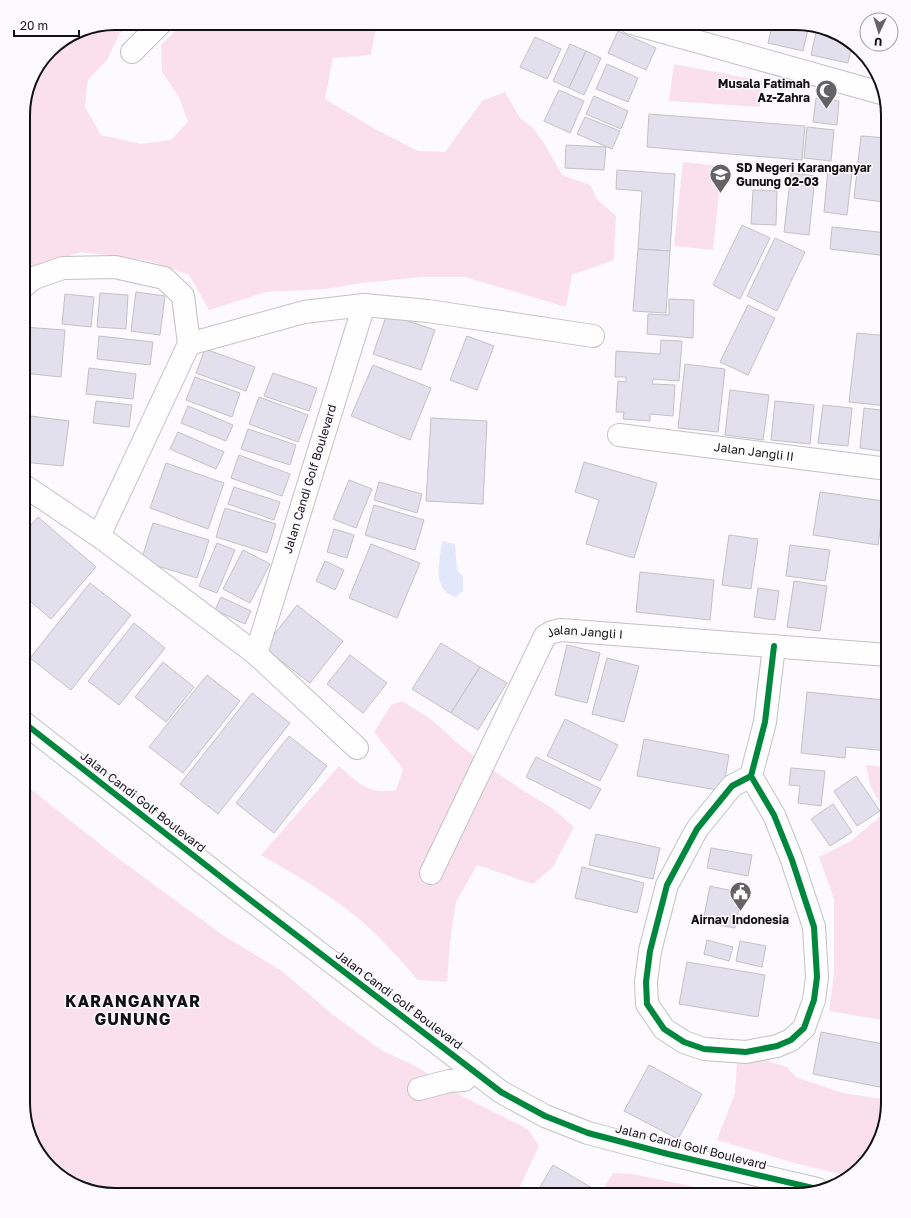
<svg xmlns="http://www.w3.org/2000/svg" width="911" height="1218" font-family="'Golos Text',sans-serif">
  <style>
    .green { fill: #fae0ec }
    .water { fill: #e2e7fa }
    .building { fill: #e3e0ee; stroke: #c2c1c4 }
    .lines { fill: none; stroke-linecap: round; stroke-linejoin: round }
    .minor-casing { stroke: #c2c0c3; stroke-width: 24 }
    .minor { stroke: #fffeff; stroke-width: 22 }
    .cycleway-casing { stroke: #fcf9ff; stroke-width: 8 }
    .cycleway { stroke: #00873e; stroke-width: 6 }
    .labels { text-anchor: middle; stroke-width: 3; stroke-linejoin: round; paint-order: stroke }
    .poi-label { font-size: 12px; font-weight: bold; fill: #111012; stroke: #fcf9ff; text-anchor: end }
    .street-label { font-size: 12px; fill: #111012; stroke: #fcf9ff }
    .district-label { font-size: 16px; font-weight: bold; letter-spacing: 1px; fill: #111012; stroke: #fcf9ff }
    .rim { fill: none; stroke: #111012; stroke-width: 2 }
  </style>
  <rect width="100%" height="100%" fill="#fcfafe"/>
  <!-- green -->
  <g class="green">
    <path d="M115,23h15l-10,10 -13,27 -19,20 -3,27 16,28 40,9 30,-4 17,-18 -9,-25 -17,-25 -1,-27 22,-22h194l-6,32 -38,3 -8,41 52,31 41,21 27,1 37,-51 23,-9 15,26 13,10 11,15 18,32 28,10 7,14 19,17 -2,44 -42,15 -6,32 -101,-30h-44l-59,6 -36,6 -60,3 -57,18 -20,-35 -39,-14 -69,-9 -58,19v-162l10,-35 21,-28 26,-16z"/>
    <path d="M674,64l88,17 -2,26 -91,-6z"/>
    <path d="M683,162l39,4 -9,84 -39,-4z"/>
    <path d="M402,701l30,19 24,22 34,26 35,24 27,16 22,19 -21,40 -20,17 -56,-19 -21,37 -6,40 -3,40 -29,-2c-21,-24 -44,-50 -69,-69 -27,-21 -58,-39 -88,-56l78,-89c21,18 28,28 57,24l7,-21 -29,-37 17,-27z"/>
    <path d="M866,765l22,2v254l-59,-10 5,-38v-74l-15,-42 32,-16 31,-26 -3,-14 -9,-16z"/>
    <path d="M23,783l92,73 109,80 58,35 50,43 49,36 36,17 47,30 64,32 11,17 -23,49h-401l-46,-12 -31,-29 -15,-51z"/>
    <path d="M737,1061h30l20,6 9,10 47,16 45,7 -12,49 -26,27 -52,-12 -81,-24 18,-47z"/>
    <path d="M613,1173l20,1 101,21h-134z"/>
  </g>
  <!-- water -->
  <path class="water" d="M442,541l13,3 2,26 6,6v15l-8,6c-24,-9 -15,-35 -13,-56z"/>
  <!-- building -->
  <g class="building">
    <path d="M773,23h29l7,2 -6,26 -35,-8z"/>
    <path d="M817,28l25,7 10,10 -4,18 -37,-8z"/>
    <path d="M618,31l38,17 -10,22 -38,-17z"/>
    <path d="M535,37l26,12 -14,30 -27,-12z"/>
    <path d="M570,44l16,7 -17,37 -16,-7z"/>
    <path d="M586,51l15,7 -17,37 -15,-7z"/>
    <path d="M607,64l31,14 -10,24 -32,-13z"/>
    <path d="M559,90l25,11 -14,32 -26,-12z"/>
    <path d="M594,96l34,15 -7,18 -35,-15z"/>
    <path d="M816,98l23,3 -2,24 -24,-3z"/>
    <path d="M649,114l156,12 -3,34 -155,-13z"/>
    <path d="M585,117l35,14 -8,18 -35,-15z"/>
    <path d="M807,127l27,3 -3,31 -27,-3z"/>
    <path d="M861,136l27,2 -5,64 -29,-4z"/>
    <path d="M566,145l40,2 -2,23 -39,-2z"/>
    <path d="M828,169l24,3 -5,43 -23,-3z"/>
    <path d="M617,170l58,4 -5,77 -32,-2 4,-58 -26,-2z"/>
    <path d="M791,173l24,3 -6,59 -25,-3z"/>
    <path d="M753,190l24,1 -1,34 -25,-1z"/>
    <path d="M742,225l28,13 -30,61 -27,-14z"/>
    <path d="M832,227l56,6v23l-58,-7z"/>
    <path d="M775,238l30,14 -28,59 -30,-15z"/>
    <path d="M638,249l32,2 -4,62 -33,-2z"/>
    <path d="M136,292l29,4 -5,39 -29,-4z"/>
    <path d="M100,293l28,2 -2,34 -29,-2z"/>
    <path d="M65,294l29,3 -3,30 -29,-3z"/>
    <path d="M669,299l25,1 -1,38 -46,-4 1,-20 21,1z"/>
    <path d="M748,305l27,13 -27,57 -28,-13z"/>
    <path d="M387,314l48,16 -14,40 -48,-16z"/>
    <path d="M23,327l42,3 -4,47 -38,-4z"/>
    <path d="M857,333l31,3v70l-39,-4z"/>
    <path d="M99,336l54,6 -3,23 -53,-6z"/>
    <path d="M467,336l27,10 -17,44 -27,-10z"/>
    <path d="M661,340l21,1 -3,40 -26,-2 -1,5 23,1 -2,31 -23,-2v7l-27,-2 1,-7h-8l2,-31 8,1v-5h-11l1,-26 44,3z"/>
    <path d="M205,349l50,18 -9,24 -50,-18z"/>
    <path d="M685,364l40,5 -7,63 -40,-4z"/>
    <path d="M373,365l58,23 -21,52 -59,-24z"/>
    <path d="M89,368l47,6 -3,25 -47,-5z"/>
    <path d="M273,373l44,15 -8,23 -45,-15z"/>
    <path d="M195,377l45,16 -8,24 -46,-17z"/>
    <path d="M730,390l39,5 -6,45 -38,-5z"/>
    <path d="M259,397l49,18 -10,27 -49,-18z"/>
    <path d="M96,401l36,4 -3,22 -36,-4z"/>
    <path d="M775,401l39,4 -4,39 -39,-4z"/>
    <path d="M823,405l29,3 -4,38 -30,-3z"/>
    <path d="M188,406l45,19 -7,16 -45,-18z"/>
    <path d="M864,408l24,3v41l-28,-4z"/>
    <path d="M23,415l46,6 -6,45 -40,-4z"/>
    <path d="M431,418l56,3 -4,83 -57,-3z"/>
    <path d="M248,429l48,16 -6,20 -49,-16z"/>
    <path d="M178,432l46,20 -8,17 -46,-20z"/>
    <path d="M239,455l51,19 -8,22 -51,-18z"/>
    <path d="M584,462l73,21 -23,75 -48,-14 13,-44 -24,-8z"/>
    <path d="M166,463l58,20 -16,46 -58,-21z"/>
    <path d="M349,480l23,9 -16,39 -23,-9z"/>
    <path d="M379,482l43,12 -5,19 -43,-13z"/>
    <path d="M234,487l46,15 -6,18 -46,-16z"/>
    <path d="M820,492l64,9 -6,44 -65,-10z"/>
    <path d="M374,505l50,15 -9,30 -50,-15z"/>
    <path d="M225,508l51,16 -9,29 -51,-16z"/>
    <path d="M38,517l58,50 -45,52 -28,-24v-61z"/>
    <path d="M153,523l56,17 -12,38 -56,-17z"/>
    <path d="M334,529l20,6 -7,23 -20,-6z"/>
    <path d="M729,535l29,4 -7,50 -29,-4z"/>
    <path d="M217,543l18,7 -18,43 -18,-7z"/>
    <path d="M371,544l49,19 -23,55 -48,-20z"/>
    <path d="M790,545l40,5 -5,31 -39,-5z"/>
    <path d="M243,550l27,14 -20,39 -27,-14z"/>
    <path d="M325,561l19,9 -9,20 -19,-9z"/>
    <path d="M640,572l74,8 -4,40 -74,-8z"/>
    <path d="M794,581l33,5 -7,45 -33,-4z"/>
    <path d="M90,583l41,32 -60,75 -41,-32z"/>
    <path d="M758,588l21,3 -4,29 -21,-3z"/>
    <path d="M221,597l30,14 -6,13 -30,-14z"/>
    <path d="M297,605l46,36 -33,42 -46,-35z"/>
    <path d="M134,623l31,25 -46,57 -31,-24z"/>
    <path d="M441,643l39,24 -29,46 -39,-24z"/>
    <path d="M567,645l33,8 -13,50 -32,-8z"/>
    <path d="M350,655l37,28 -24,30 -36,-29z"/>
    <path d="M607,658l32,8 -15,56 -32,-8z"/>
    <path d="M163,662l31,25 -28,35 -31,-25z"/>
    <path d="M480,667l27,16 -29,47 -27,-17z"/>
    <path d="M207,675l33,26 -57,72 -34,-26z"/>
    <path d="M807,692l77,8 1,-8h3v59l-42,-4 -1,11 -44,-5z"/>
    <path d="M252,693l38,30 -72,91 -38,-30z"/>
    <path d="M565,719l53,26 -18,36 -53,-25z"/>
    <path d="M289,736l38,30 -53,67 -38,-30z"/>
    <path d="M644,739l85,16 -6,36 -86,-15z"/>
    <path d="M536,757l65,32 -11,20 -64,-32z"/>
    <path d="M791,768l34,3 -4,35 -23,-3 2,-17 -11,-1z"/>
    <path d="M856,776l24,35 -23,15 -23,-35z"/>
    <path d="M833,804l19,28 -22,14 -19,-27z"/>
    <path d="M596,834l64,14 -7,31 -64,-14z"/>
    <path d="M711,848l41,7 -4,21 -41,-8z"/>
    <path d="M582,867l62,16 -7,30 -62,-15z"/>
    <path d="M710,886l32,7 -7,35 -32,-6z"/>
    <path d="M707,940l26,7 -4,14 -25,-7z"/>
    <path d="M740,941l26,5 -4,21 -26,-6z"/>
    <path d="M687,962l78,13 -7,42 -79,-13z"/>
    <path d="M821,1032l67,13v30l-3,13 -72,-14z"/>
    <path d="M649,1065l53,29 -24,45 -54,-28z"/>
    <path d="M553,1165l39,23 -4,7 -52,-1z"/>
  </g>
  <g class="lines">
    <defs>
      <g id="minor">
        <path d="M631,23l250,70"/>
        <path d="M132,52l29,-29"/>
        <path d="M23,287l11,-9 29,-10 52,-1 49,11 19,18 6,48 -90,192"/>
        <path d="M364,305l64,6 165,25"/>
        <path d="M189,344l115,-32 60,-7 -108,349"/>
        <path id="s1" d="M619,435l269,34"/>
        <path d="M23,485l76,51 157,118 101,94"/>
        <path d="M23,722l221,173 257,197 44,24 43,17 80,21 149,35"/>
        <path d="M751,776l-19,10 -35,43 -30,56 -17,66 -4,31 1,22 17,25 20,13 20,7 42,3 31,-6 14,-6 13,-12 10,-28 3,-23 -3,-50 -22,-67 -18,-45 -23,-39 14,-54 9,-76"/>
        <path id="s2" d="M431,873l114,-237 7,-4 9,-2 327,25"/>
        <path d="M419,1089l30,-8 15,-1 10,-9"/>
      </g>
    </defs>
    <!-- minor casing -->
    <use href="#minor" class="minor-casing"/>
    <!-- minor -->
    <use href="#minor" class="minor"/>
    <defs>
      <g id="cycleway">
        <path d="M23,722l221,173 257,197 44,24 43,17 80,21 149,35"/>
        <path d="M751,776l-19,10 -35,43 -30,56 -17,66 -4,31 1,22 17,25 20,13 20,7 42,3 31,-6 14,-6 13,-12 10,-28 3,-23 -3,-50 -22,-67 -18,-45 -23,-39 14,-54 9,-76"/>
      </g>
    </defs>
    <!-- cycleway casing -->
    <use href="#cycleway" class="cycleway-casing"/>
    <!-- cycleway -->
    <use href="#cycleway" class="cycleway"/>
  </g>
  <!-- icons -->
  <defs>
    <symbol id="mosque-pin" viewBox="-11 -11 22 30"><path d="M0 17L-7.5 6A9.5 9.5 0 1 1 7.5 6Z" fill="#636265" stroke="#fcf9ff"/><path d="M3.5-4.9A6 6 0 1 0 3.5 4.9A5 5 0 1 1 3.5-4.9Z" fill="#fff"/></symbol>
    <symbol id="school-pin" viewBox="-11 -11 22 30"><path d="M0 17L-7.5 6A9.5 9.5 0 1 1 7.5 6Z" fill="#636265" stroke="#fcf9ff"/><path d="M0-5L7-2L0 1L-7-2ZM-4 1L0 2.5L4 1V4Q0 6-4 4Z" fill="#fff"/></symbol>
    <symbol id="civic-pin" viewBox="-11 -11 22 30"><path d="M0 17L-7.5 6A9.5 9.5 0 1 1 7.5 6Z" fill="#636265" stroke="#fcf9ff"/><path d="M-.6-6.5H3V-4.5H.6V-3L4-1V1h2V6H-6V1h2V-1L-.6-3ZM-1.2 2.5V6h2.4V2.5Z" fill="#fff"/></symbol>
  </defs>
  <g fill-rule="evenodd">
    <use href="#mosque-pin" x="814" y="78" width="25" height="34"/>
    <use href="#school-pin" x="708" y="162" width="25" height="34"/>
    <use href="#civic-pin" x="728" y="880" width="25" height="34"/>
  </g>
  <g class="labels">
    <!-- poi labels -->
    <g class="poi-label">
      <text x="810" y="88">Musala Fatimah<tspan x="810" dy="14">Az-Zahra</tspan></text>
      <text x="736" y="172" text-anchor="start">SD Negeri Karanganyar<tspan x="736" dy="14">Gunung 02-03</tspan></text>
      <text x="740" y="924" text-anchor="middle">Airnav Indonesia</text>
    </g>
    <!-- street labels -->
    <g class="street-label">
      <text dy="4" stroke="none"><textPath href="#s1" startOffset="136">Jalan Jangli II</textPath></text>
      <text transform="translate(310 479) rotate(-73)" y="4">Jalan Candi Golf Boulevard</text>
      <text dy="4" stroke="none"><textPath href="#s2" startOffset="304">Jalan Jangli I</textPath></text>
      <text transform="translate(143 802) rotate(38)" y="4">Jalan Candi Golf Boulevard</text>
      <text transform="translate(399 1000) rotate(37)" y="4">Jalan Candi Golf Boulevard</text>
      <text transform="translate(691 1147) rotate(14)" y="4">Jalan Candi Golf Boulevard</text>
    </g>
    <!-- district labels -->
    <g class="district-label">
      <text x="133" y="1007">KARANGANYAR<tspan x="133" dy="18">GUNUNG</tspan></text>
    </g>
  </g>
  <!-- crop -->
  <path d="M0 0H911V1218H0ZM115 30H796A85 85 0 0 1 881 115V1103A85 85 0 0 1 796 1188H115A85 85 0 0 1 30 1103V115A85 85 0 0 1 115 30Z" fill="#fcf9ff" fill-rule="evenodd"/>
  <path class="rim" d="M115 30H796A85 85 0 0 1 881 115V1103A85 85 0 0 1 796 1188H115A85 85 0 0 1 30 1103V115A85 85 0 0 1 115 30Z"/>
  <!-- north arrow -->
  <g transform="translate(879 32) rotate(184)"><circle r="19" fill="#fcf9ff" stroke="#9e9ca0"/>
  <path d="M0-3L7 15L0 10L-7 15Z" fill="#636265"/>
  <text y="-6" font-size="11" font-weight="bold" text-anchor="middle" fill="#111012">U</text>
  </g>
  <!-- scale -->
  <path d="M14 30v6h65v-6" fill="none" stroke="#111012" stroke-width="2"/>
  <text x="20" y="30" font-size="12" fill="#111012" stroke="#fcf9ff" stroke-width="3" paint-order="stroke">20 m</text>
</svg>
